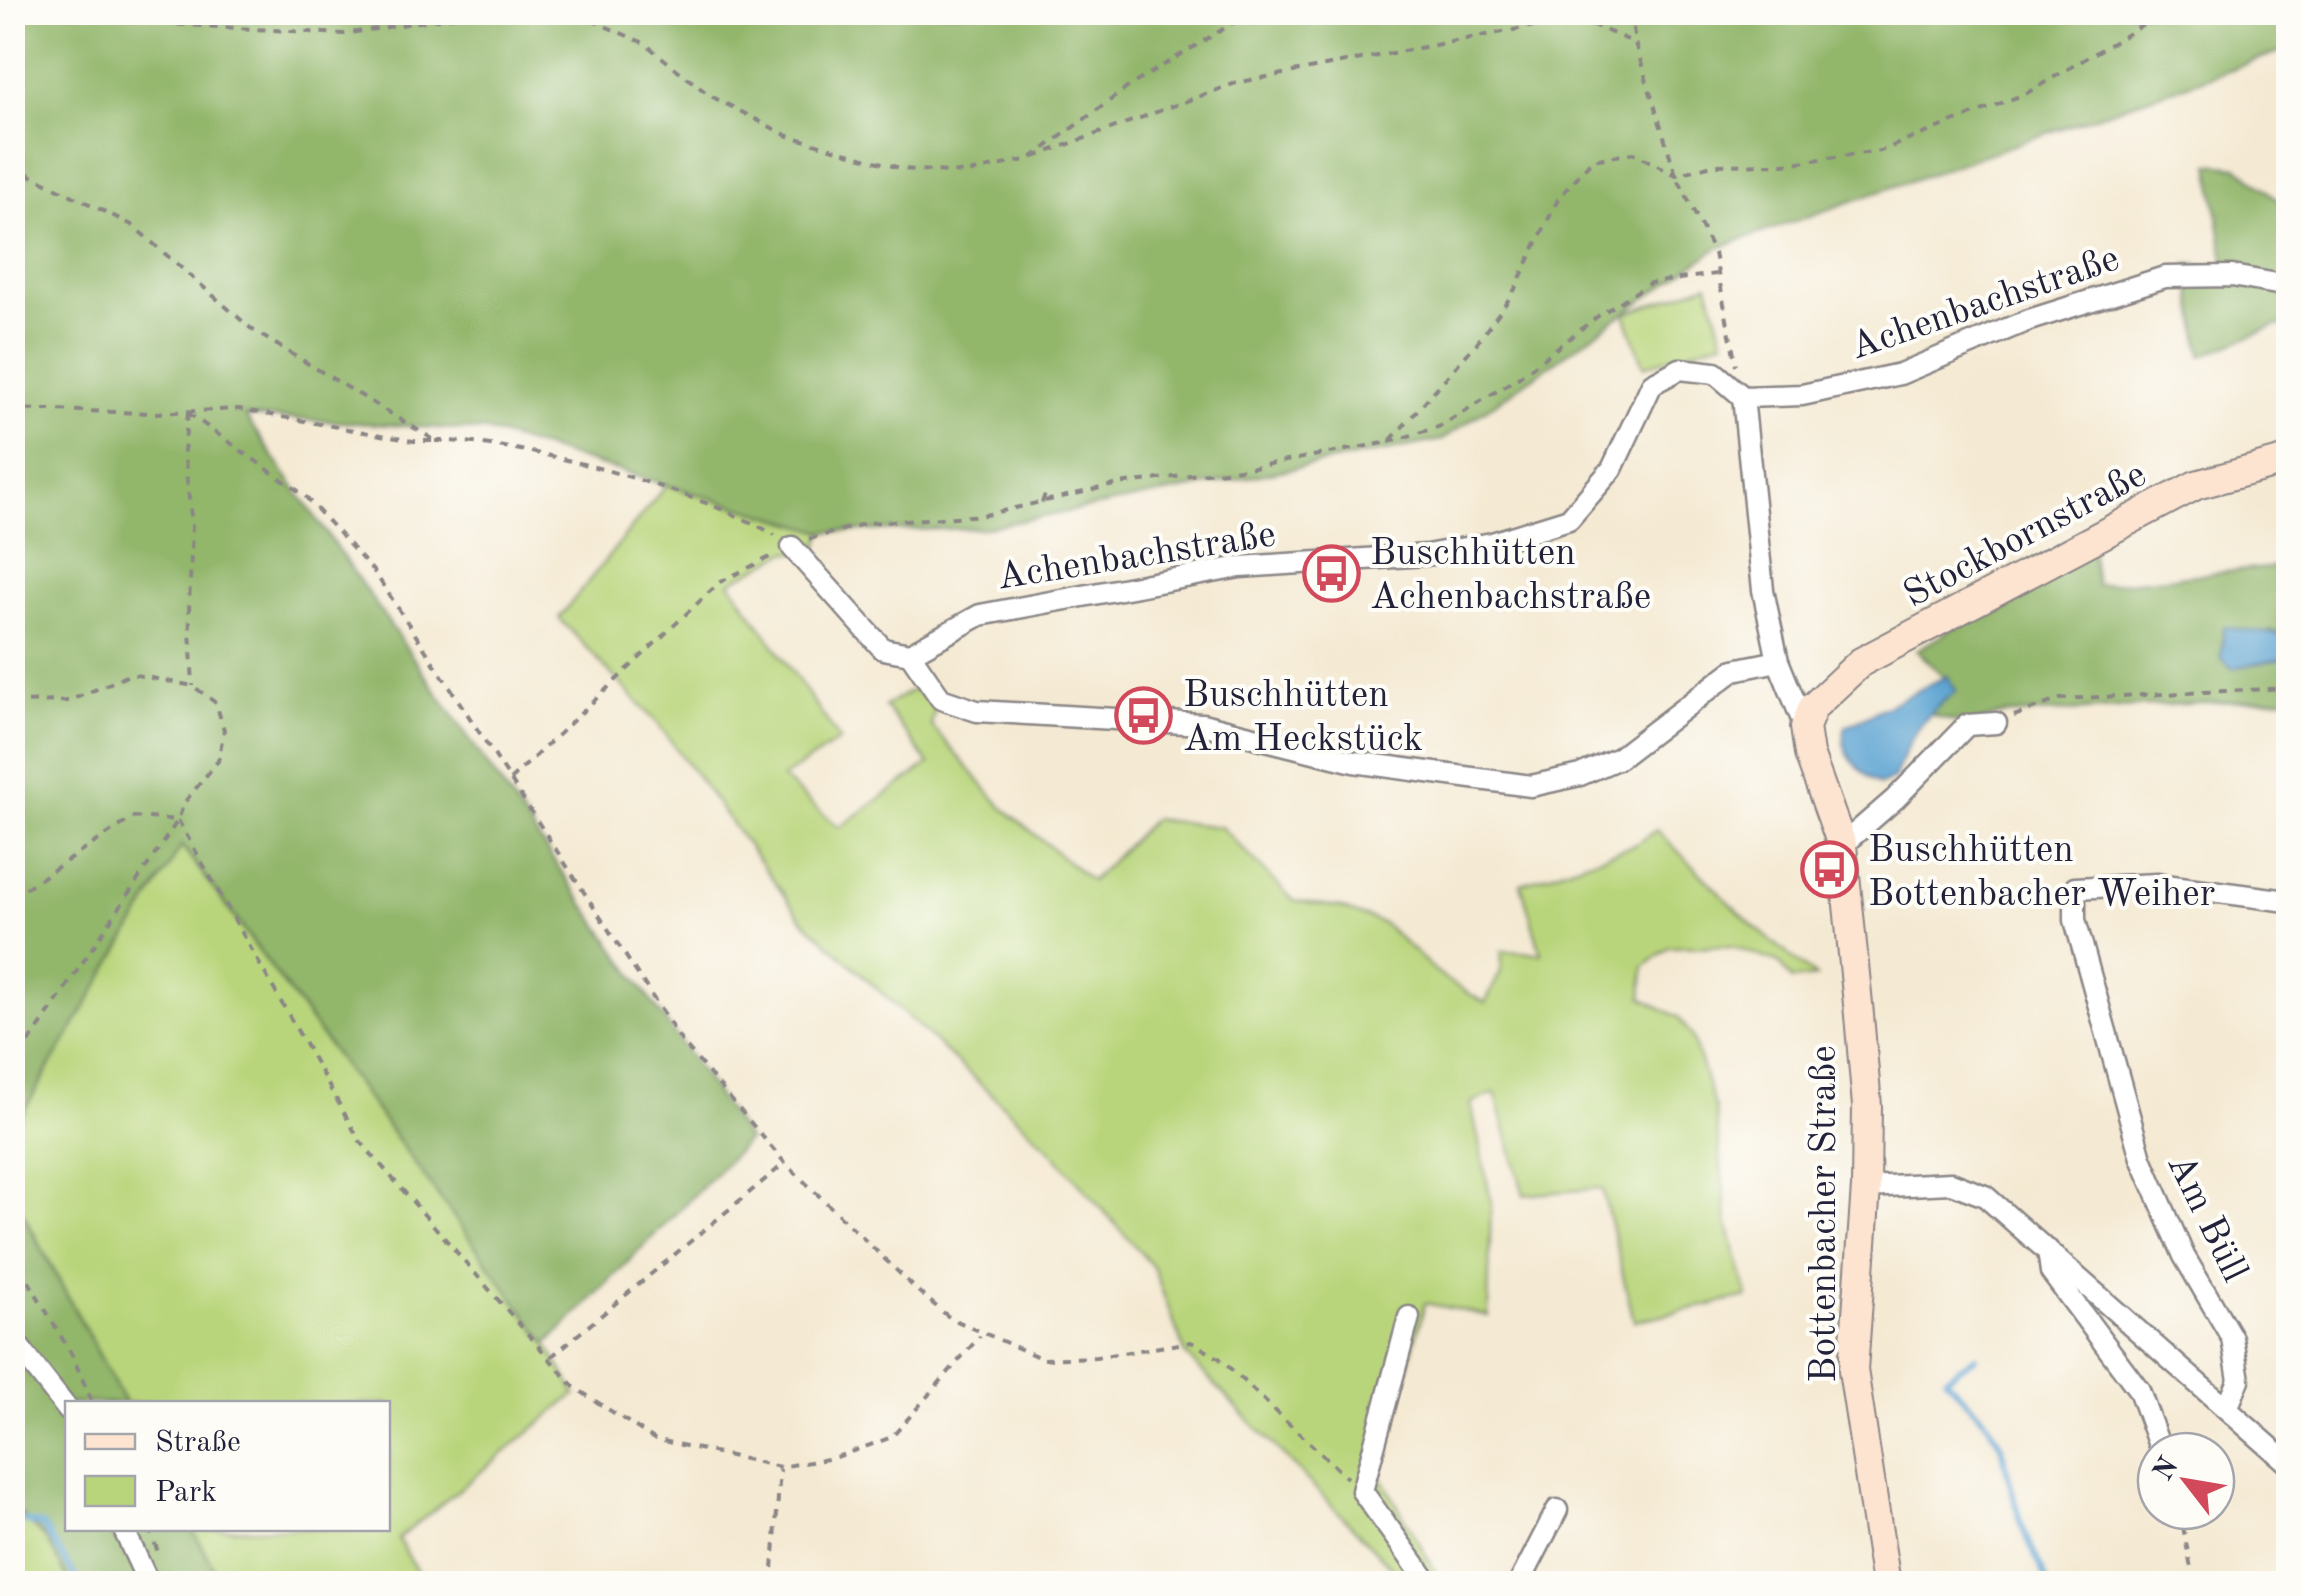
<svg xmlns="http://www.w3.org/2000/svg" width="2301" height="1596" font-family="'Old Standard TT',serif">
  <style>
    .green { fill: #b9d57b; stroke: #6e7c5b; stroke-width: 2.5 }
    .forest { fill: #92b66b; stroke: #5a6c53; stroke-width: 2.5 }
    .water { fill: #5aa2d1; stroke: #3e6286; stroke-width: 2.5 }
    .lines { fill: none; stroke-linecap: round; stroke-linejoin: round }
    .stream { stroke: #5aa2d1; stroke-width: 6 }
    .street-casing { stroke: #8b8686; stroke-width: 25 }
    .secondary-casing { stroke: #8b8686; stroke-width: 32 }
    .path { stroke: #8b8686; stroke-width: 4; stroke-dasharray: 8 8; stroke-linecap: butt }
    .street { stroke: #fff; stroke-width: 20 }
    .secondary { stroke: #fde4d1; stroke-width: 28 }
    .labels { text-anchor: middle; stroke-width: 8; stroke-linejoin: round; paint-order: stroke }
    .street-label { font-size: 38px; fill: #22223b; stroke: #fdfcf7 }
    .poi-label { font-size: 38px; fill: #22223b; stroke: #fdfcf7; text-anchor: start }
  </style>
  <rect width="100%" height="100%" fill="#fdfcf7"/>
  <filter id="ink" filterUnits="userSpaceOnUse"><feTurbulence type="fractalNoise" baseFrequency=".01" numOctaves="2"/><feDisplacementMap in="SourceGraphic" scale="20" xChannelSelector="R" yChannelSelector="G"/><feConvolveMatrix kernelMatrix="1 2 1 2 8 2 1 2 1" color-interpolation-filters="sRGB"/></filter>
  <filter id="wash" filterUnits="userSpaceOnUse"><feTurbulence type="fractalNoise" baseFrequency=".0048" numOctaves="4" result="noise"/><feDisplacementMap in="SourceGraphic" scale="40" xChannelSelector="R" yChannelSelector="G"/><feGaussianBlur stdDeviation="2.25" result="paint"/><feColorMatrix in="noise" values="0 0 0 0 0 0 0 0 0 0 0 0 0 0 0 0 0 1.4 0 .05"/><feComposite in="paint" operator="in"/></filter>
  <g filter="url(#wash)">
    <rect width="100%" height="100%" fill="#f4e9d2"/>
    <!-- green -->
    <g class="green">
      <path d="M1708,284l16,56 -80,26 -19,-52z"/>
      <path d="M666,485l158,47 -9,22 -28,-2 -57,30 110,158 -58,38 57,50 90,-64 -44,-58 29,-17 23,12 -6,24 70,81 90,75 62,-62 68,8 73,74 44,6 45,16 60,55 42,25 16,-32 1,-20 39,2 -20,-69 113,-39 23,-15 94,94 65,53 -24,3 -13,-17 -47,-17 -63,1 -25,20 -2,31 36,19 14,19 23,73 12,113 21,75 -114,24 -32,-133 -78,7 -29,-102 -24,10 20,98 -3,115 -63,-13 -46,170 63,110h-35l-221,-228 -33,-88 -108,-123 -244,-226 -142,-193 -100,-107z"/>
      <path d="M181,845l366,499 29,50 -178,145 26,44h-202l-30,-54 196,-1v-124l-263,-1 -112,-209v-65z"/>
      <path d="M12,1506l35,34 23,43h-57z"/>
    </g>
    <!-- forest -->
    <g class="forest">
      <path d="M13,12h2275v37l-570,199 -276,192 -458,88 -160,4 -338,-101 -241,-15 503,724 -201,204 -365,-499 -169,284z"/>
      <path d="M2210,164l28,3 50,41v117l-13,1 -73,30 -15,-92 39,4z"/>
      <path d="M2091,546l5,39 192,-19v70l-18,-5 -38,36 56,-9v40l-288,17 -33,10 -40,-11 29,-24 -39,-40z"/>
      <path d="M12,1194l113,209 -57,1v124l124,1 30,54h-152l-23,-43 -34,-34z"/>
    </g>
    <!-- water -->
    <g class="water">
      <path d="M2224,627l64,9v22l-56,10 -11,-10z"/>
      <path d="M1947,676l9,15c-32,25 -49,48 -61,87l-15,7c-19,-12 -43,-33 -35,-58z"/>
    </g>
    <g class="lines">
      <!-- stream -->
      <g class="stream">
        <path d="M1976,1357l-31,21 44,46 12,22 19,76 28,62"/>
        <path d="M12,1518l31,8 37,58"/>
      </g>
    </g>
  </g>
  <g filter="url(#ink)">
    <g class="lines">
      <defs>
        <g id="street">
          <path d="M1743,397l20,193 15,71 27,66"/>
          <path d="M792,547l91,102 27,5 31,45 36,12 225,13 152,38 177,24 49,-11 39,-17 115,-88 44,-9"/>
          <path d="M910,654l70,-39 260,-48 187,-12 65,-12 77,-24 43,-50 40,-85 28,-15 35,4 28,24 59,-2 98,-21 126,-53 139,-44 67,-1 56,10"/>
          <path d="M1842,845l53,-46 72,-74 29,-2"/>
          <path d="M1866,1187l85,-4 34,13 303,267"/>
          <path d="M2048,1250l3,22 88,118 22,61"/>
          <path d="M1409,1317l-47,174 67,93"/>
          <path d="M12,1338l56,72"/>
          <path d="M2227,1409l12,-29 -7,-42 -48,-82 -43,-98 -66,-238v-32l82,-4 131,17"/>
          <path d="M123,1528l26,56"/>
          <path d="M1519,1584l38,-74"/>
        </g>
        <path id="secondary" d="M1886,1584l-33,-214 13,-183 1,-81 -9,-102 -16,-159 -33,-91 -4,-27 8,-20 48,-45 335,-177 92,-25"/>
      </defs>
      <!-- street casing -->
      <use href="#street" class="street-casing"/>
      <!-- secondary casing -->
      <use href="#secondary" class="secondary-casing"/>
      <!-- path -->
      <g class="path">
        <path d="M83,12l30,9 231,13 113,-18 127,1 60,26 65,52 77,40 117,34 63,4 64,-14 101,-74 120,-73"/>
        <path d="M1631,12l4,31 41,132 38,78 22,112"/>
        <path d="M1034,157l202,-74 319,-61 38,3 42,18"/>
        <path d="M12,166l120,59 122,106 182,110h-23l-174,-32 -86,4 -141,-4"/>
        <path d="M188,413l116,82 71,78 307,469 103,121 134,129 31,26 93,41 53,-2 95,-15 28,16 128,120"/>
        <path d="M188,413l-4,38 8,75 -3,84 4,76"/>
        <path d="M436,441c84,-2 266,51 339,94"/>
        <path d="M1389,442l52,-16 77,-48 80,-62 52,-33 66,-9"/>
        <path d="M1042,503l4,-12"/>
        <path d="M809,539l58,-16 118,-8 133,-31 130,-16 141,-26 87,-98 36,-49 46,-96 34,-39 42,-7 42,22 36,-10 72,-1 96,-13 147,-58 138,-81"/>
        <path d="M12,702l57,-1 62,-27 62,12 23,17 8,27 -6,31 -34,42 -6,17 -166,248"/>
        <path d="M2014,716l46,-17 228,-11"/>
        <path d="M510,780l210,-198 54,-27"/>
        <path d="M178,820l182,321 214,246 80,52 126,28 54,-9 58,-21 88,-101"/>
        <path d="M12,897l122,-80 44,3"/>
        <path d="M12,1253l60,102 21,49"/>
        <path d="M551,1357l234,-194"/>
        <path d="M2180,1511l14,73"/>
        <path d="M149,1528l9,24"/>
        <path d="M772,1584l8,-115"/>
      </g>
      <!-- street -->
      <use href="#street" class="street"/>
      <!-- secondary -->
      <use href="#secondary" class="secondary"/>
    </g>
  </g>
  <!-- icons -->
  <defs>
    <symbol id="bus-ring" viewBox="-11 -11 22 22"><circle r="9.5" fill="#fdfcf7" stroke="#d1495b" stroke-width="1.5"/><path d="M-5-6H5V4H4V6H2V4H-2V6H-4V4H-5ZM-3.5-4V0h7V-4ZM-3.5 1.2v1.5H-2V1.2ZM2 1.2v1.5H3.5V1.2Z" fill="#d1495b"/></symbol>
  </defs>
  <g fill-rule="evenodd">
    <use href="#bus-ring" x="1300" y="542" width="63" height="63"/>
    <use href="#bus-ring" x="1112" y="684" width="63" height="63"/>
    <use href="#bus-ring" x="1798" y="838" width="63" height="63"/>
  </g>
  <g class="labels">
    <!-- street labels -->
    <g class="street-label">
      <text transform="translate(1984 301) rotate(-19)" y="13">Achenbachstraße</text>
      <text transform="translate(2024 533) rotate(-28)" y="13">Stockbornstraße</text>
      <text transform="translate(1136 554) rotate(-9)" y="13">Achenbachstraße</text>
      <text transform="translate(1822 1214) rotate(-90)" y="13">Bottenbacher Straße</text>
      <text transform="translate(2209 1217) rotate(64)" y="13">Am Büll</text>
    </g>
    <!-- poi labels -->
    <g class="poi-label">
      <text x="1370" y="564">Buschhütten<tspan x="1370" dy="44">Achenbachstraße</tspan></text>
      <text x="1183" y="706">Buschhütten<tspan x="1183" dy="44">Am Heckstück</tspan></text>
      <text x="1868" y="861">Buschhütten<tspan x="1868" dy="44">Bottenbacher Weiher</tspan></text>
    </g>
  </g>
  <!-- margin -->
  <rect width="2301" height="1596" fill="none" stroke="#fdfcf7" stroke-width="50"/>
  <!-- legend -->
  <rect x="65" y="1401" width="325" height="130" fill="#fdfcf7" stroke="#a5a5ac" stroke-width="2.5"/>
  <rect x="85" y="1434" width="50" height="15" fill="#fde4d1" stroke="#a5a5ac" stroke-width="2.5"/>
  <text x="155" y="1451" font-size="30" fill="#22223b">Straße</text>
  <rect x="85" y="1476" width="50" height="30" fill="#b9d57b" stroke="#a5a5ac" stroke-width="2.5"/>
  <text x="155" y="1501" font-size="30" fill="#22223b">Park</text>
  <!-- north arrow -->
  <g transform="translate(2186 1481) rotate(301)"><circle r="48" fill="#fdfcf7" stroke="#a5a5ac" stroke-width="2.5"/>
  <path d="M0-8L18 38L0 25L-18 38Z" fill="#d1495b"/>
  <text y="-15" font-size="28" font-weight="bold" text-anchor="middle" fill="#22223b">N</text>
  </g>
</svg>
